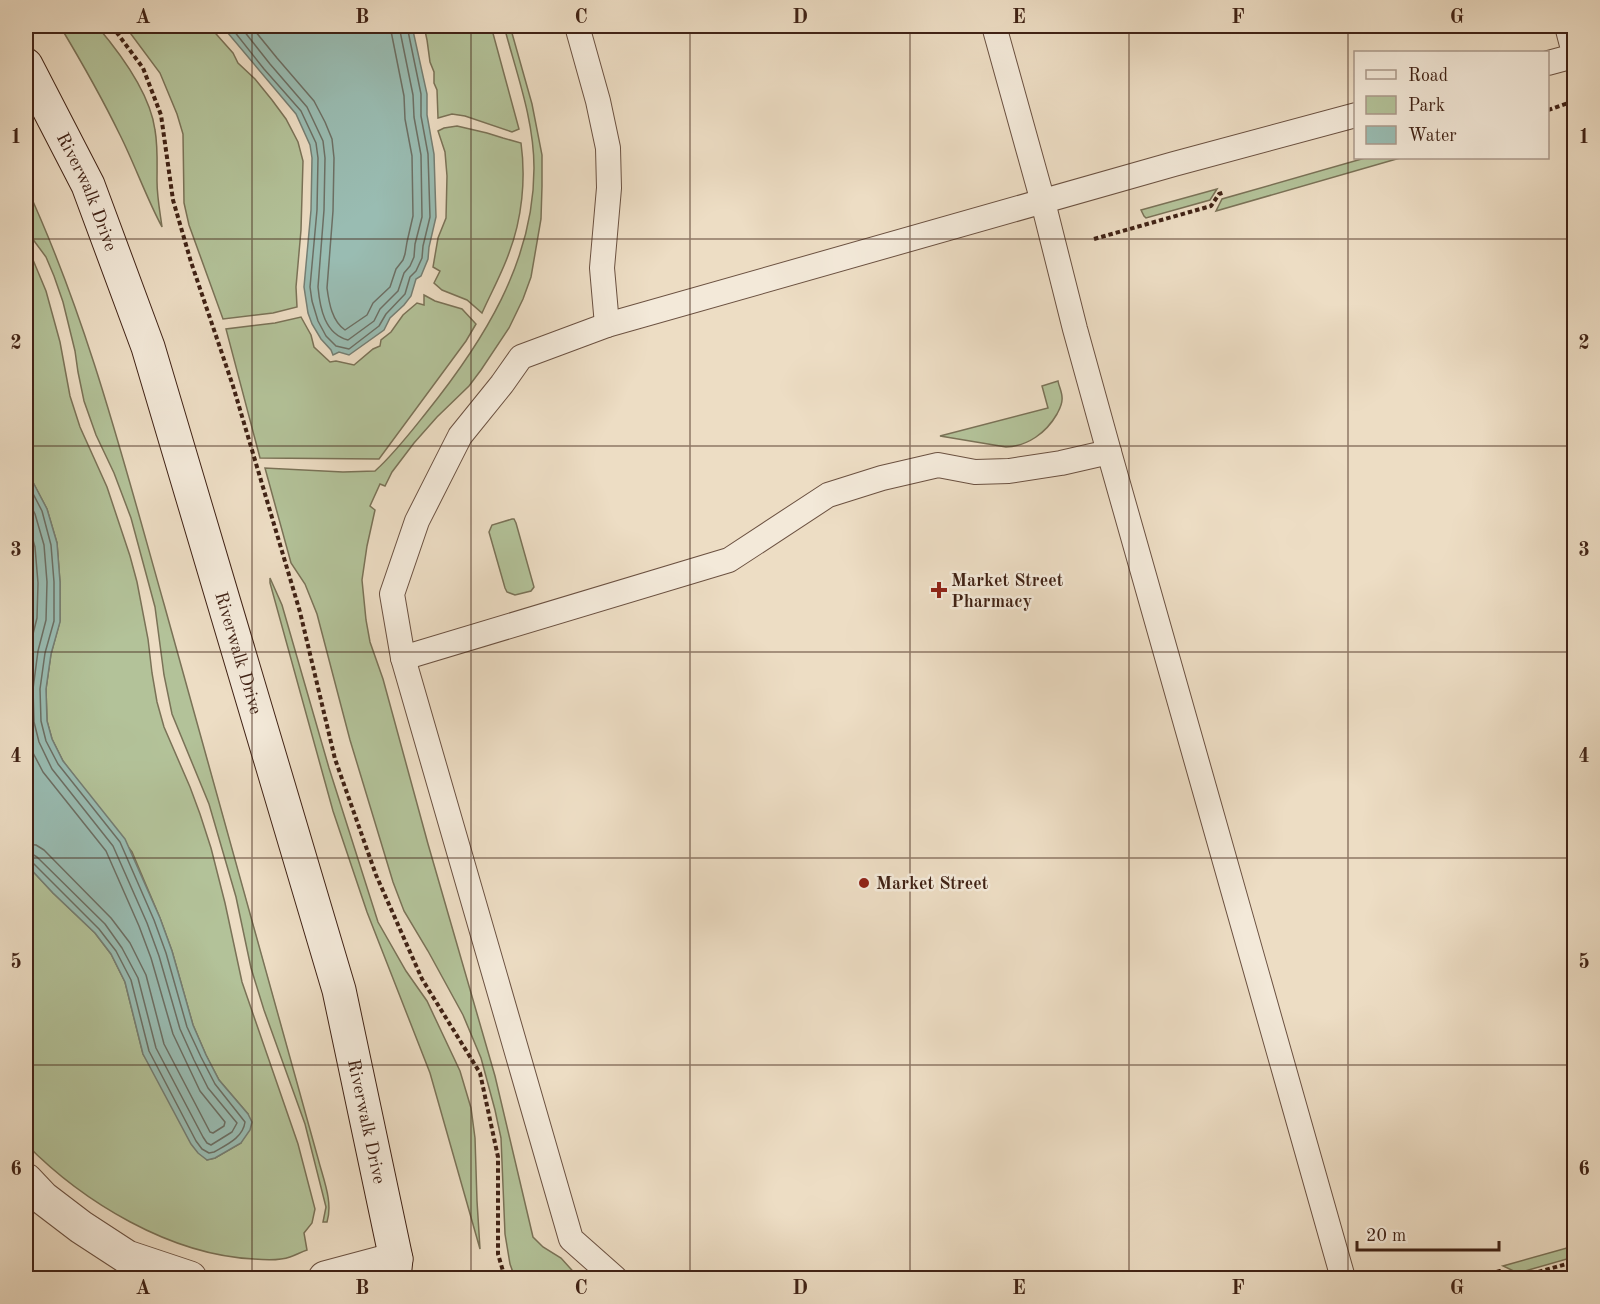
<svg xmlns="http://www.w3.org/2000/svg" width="1600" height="1304" font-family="'Old Standard TT',serif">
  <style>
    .green { fill: #b3c299; stroke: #7a7257; stroke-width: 1.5 }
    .water { fill: #99bcb2; stroke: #757e73; stroke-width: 1.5 }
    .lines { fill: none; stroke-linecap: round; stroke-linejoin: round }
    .shore { stroke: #6c6f64; stroke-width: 1.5 }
    .lane-casing { stroke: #6b5141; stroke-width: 26 }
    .street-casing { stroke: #6b5141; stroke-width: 35 }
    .secondary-casing { stroke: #402215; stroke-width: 35 }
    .path { stroke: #402215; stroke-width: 4; stroke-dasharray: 4.5 3; stroke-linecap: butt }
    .lane { stroke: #f3e9d9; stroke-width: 24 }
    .street { stroke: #f3e9d9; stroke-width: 33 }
    .secondary { stroke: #f3e9d9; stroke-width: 33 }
    .grid { fill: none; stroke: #402215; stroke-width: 1.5; stroke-opacity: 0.55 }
    .poi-dot { fill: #8f2418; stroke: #f3e9d9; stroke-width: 2 }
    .labels { text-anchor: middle; stroke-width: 5; stroke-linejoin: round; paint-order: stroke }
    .street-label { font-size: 18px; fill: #402215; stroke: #f3e9d9 }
    .poi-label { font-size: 18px; font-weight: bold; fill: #402215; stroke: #f3e9d9; text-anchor: start }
    .neatline { fill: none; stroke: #402215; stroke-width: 2 }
    .grid-label { font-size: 20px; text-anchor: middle; font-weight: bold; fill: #402215 }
  </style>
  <rect width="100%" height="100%" fill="#edddc4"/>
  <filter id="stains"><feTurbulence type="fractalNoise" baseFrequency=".00333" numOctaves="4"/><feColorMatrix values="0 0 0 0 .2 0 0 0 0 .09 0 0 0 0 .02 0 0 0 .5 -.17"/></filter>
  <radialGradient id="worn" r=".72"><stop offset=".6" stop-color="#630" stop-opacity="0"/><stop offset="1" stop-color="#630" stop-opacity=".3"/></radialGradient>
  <!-- green -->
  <g class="green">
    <path d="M60,26h37c23,27 53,67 58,104 3,17 2,34 2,51 0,16 3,31 5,46 -16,-30 -27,-62 -42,-92 -18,-37 -39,-74 -60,-109z"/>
    <path d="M125,26h84l24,27 5,10 17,16 17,21 14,19 12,23 5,19 -2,69 -5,57 1,20 -24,6 -50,6 -34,-94 -5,-22 -1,-69 -6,-20 -17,-41z"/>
    <path d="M424,26h67l28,103 -7,3 -47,-16 -13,-2 -14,4 -1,-28 -3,-7v-11l-4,-10 -3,-22z"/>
    <path d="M504,26h6l22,78 10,51v31l-1,33 -10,58 -8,22 -14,29 -28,42 -12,16 -32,31 -23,26 -22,29 -7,14 -5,-2 -10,22 5,4 -8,36 -5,34 4,40 4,22 13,37 45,165 67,232 38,161 10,10 18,11 18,20h-64l-5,-14 -5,-30 -4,-96 -6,-28 -14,-52 -18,-43 -35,-64 -24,-40 -11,-29 -43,-142 -33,-126 -12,-30 -14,-21 -26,-95 78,4 32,-1c19,-17 35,-38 51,-58 57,-71 108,-151 108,-245 0,-49 -18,-96 -30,-142z"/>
    <path d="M457,126l30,7 16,5 18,5c5,36 1,76 -12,110 -7,20 -18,40 -27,60l-15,-13 -25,-10 -8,-7 6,-12 -7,-4 5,-29 8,-20 1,-42 -2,-24 -7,-21 6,-3z"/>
    <path d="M1365,158h35l-184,53 6,-12z"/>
    <path d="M26,186c62,134 98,277 138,418 52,186 104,372 155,558 5,19 14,41 8,60h-4l3,-15 -21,-83 -41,-114 -13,-42 -15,-71 -27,-93 -37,-90 -8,-39 -9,-68 -24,-89 -17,-45 -18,-38 -12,-34 -6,-29 -3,-21 -12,-49 -9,-26 -8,-19 -20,-27z"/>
    <path d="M1217,189l-7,11 -64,18 -2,-2 -3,-6z"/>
    <path d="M26,248l5,7 15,36 14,51 10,54 10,31 27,60 23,69 7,26 11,57 4,34 5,29 7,25 26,60 10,27 11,34 14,55 17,79 56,162 17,65 -3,14 -8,10 3,17c-6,2 -11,5 -17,7 -11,4 -25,3 -36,2 -84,-4 -171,-57 -228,-115v-280l27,29 42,40 16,21 14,28 18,72 64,106 8,-2 26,-15 7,-29 -29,-34 -13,-25 -13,-30 -21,-74 -12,-33 -28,-66 -69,-91 -11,-22 -5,-18 -1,-32 5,-35 9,-33v-39l-3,-39 -10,-34 -21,-40z"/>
    <path d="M424,295l11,6 27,8 14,15 -10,17 -87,118 -119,-1 -34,-129 49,-6 26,-6 10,18 3,12 16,15 6,-1 18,4 19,-16 7,-3 1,-6 10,-8 12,-17 14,-12 7,2z"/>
    <path d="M1058,381c1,6 5,13 4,19 0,5 -3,10 -5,14 -11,19 -29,32 -51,33l-66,-11 108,-28 -6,-22z"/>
    <path d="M512,519h2l2,4 18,64 -3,4 -16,4 -8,-3 -2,-4 -16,-56 3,-7z"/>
    <path d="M270,578l12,27 47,163 49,154 28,49 21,30 33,70 11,37 4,30 2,63 3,48 -50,-176 -63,-161 -34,-101 -63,-228z"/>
    <path d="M1574,1246v11l-56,16 -15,-7z"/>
  </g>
  <!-- water -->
  <g class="water">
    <path d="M222,26h190l15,68v21l7,39 2,63 -7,30 -1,12 -7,17 -5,3 -5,17 -7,9 -14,13 -6,12 -35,25 -10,-3 -6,3 -2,-5 -10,-11 -9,-15 -4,-11 -4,-26 7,-77 1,-52 -2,-13 -14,-31z"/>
    <path d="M26,469l21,40 10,34 3,39v40l-9,32 -5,35 1,32 5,18 11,22 62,78 35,79 12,33 21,74 13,30 13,25 29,34 4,8 -2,8 -9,13 -26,15 -8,2 -9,-7 -7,-9 -48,-90 -18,-72 -14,-28 -16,-21 -42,-40 -27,-29z"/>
  </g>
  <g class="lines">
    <!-- shore -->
    <g class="shore">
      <path d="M230,26l34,43 37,42 15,32 2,15 -1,52 -7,77 2,14 6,20 8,15 10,10 13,3 30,-23 7,-12 19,-20 5,-17 6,-6 6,-13 1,-12 7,-29 -2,-63 -7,-38v-22l-14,-68"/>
      <path d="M240,26l30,38 37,43 16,34 2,17 -1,52 -6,77c2,22 7,47 30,53l26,-19 6,-12 18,-18 6,-18 6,-7 4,-9 1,-13 7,-27 -1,-62 -7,-38 -1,-22 -14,-69"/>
      <path d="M251,26l26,32 37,43 11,21 7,17 2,19 -1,53 -6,77c2,15 5,33 18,42l22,-15 6,-12 17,-16 6,-18 7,-9 2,-6 2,-12 6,-26 -1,-60 -7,-37 -1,-23 -14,-70"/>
      <path d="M26,480l16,31 9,34 3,37v39l-9,32 -5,36 1,32 5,20 12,23 62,78 34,78 12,33 21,74 14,30 14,27 30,38c-2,16 -19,23 -31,30l-5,1 -7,-4 -6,-8 -47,-90 -18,-71 -15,-29 -17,-22 -67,-67 -6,-2"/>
      <path d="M26,496l9,18 9,31 3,37 -1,38 -8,31 -5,38 1,33 5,20 13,27 61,77 34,77 12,33 21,73 14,31 14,28 29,35 -5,9 -21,13 -4,-2 -4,-6 -47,-89 -18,-70 -16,-30 -17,-24 -68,-67 -5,-3 -6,-1"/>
      <path d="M26,516l9,31 3,36 -1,35 -8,32 -3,23"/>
      <path d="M26,727l5,22 12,23 63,79 33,75 12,32 22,76 27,57 25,31 -1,4 -11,7 -3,-1 -46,-88 -18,-69 -16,-32 -19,-25 -67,-68 -8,-5 -10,-1"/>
    </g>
    <defs>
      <g id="lane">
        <path d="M577,26l21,75 10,47 1,40 -7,80 5,57 -86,32 -19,27 -42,52 -43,85 -25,73 11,64 168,581 44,39"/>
        <path d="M994,26l49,176 32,127 34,123 234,826"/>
        <path d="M1567,26l7,27"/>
        <path d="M1548,63l26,-7"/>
        <path d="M607,325l567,-161 182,-49"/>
        <path d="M403,658l326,-98 99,-65 54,-17 56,-13 37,7 34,-1 52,-8 48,-11"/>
      </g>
      <g id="street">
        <path d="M26,1180l17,18 38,29 46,30 63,21"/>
        <path d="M325,1278l71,-19"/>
      </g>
      <g id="secondary">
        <path id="s1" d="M26,65l62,120 60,162 191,643 57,269 -2,19"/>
      </g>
    </defs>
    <!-- lane casing -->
    <use href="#lane" class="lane-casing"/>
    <!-- street casing -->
    <use href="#street" class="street-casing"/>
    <!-- secondary casing -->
    <use href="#secondary" class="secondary-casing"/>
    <!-- path -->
    <g class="path">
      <path d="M112,26l31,42 18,47 12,85 18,62 42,124 67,226 35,147 41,116 46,104 58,94 18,84v97l7,24"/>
      <path d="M1548,110l26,-9"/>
      <path d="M1094,239l117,-33 8,-12 6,-2"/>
      <path d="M1474,1278l26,-7 16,7 58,-16"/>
    </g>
    <!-- lane -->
    <use href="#lane" class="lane"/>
    <!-- street -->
    <use href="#street" class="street"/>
    <!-- secondary -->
    <use href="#secondary" class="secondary"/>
  </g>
  <!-- grid -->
  <path class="grid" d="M252,26v1252M471,26v1252M690,26v1252M910,26v1252M1129,26v1252M1348,26v1252M26,239h1548M26,446h1548M26,652h1548M26,858h1548M26,1065h1548"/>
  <!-- markers -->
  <g class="poi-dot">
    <path d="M936 581h6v6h6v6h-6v6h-6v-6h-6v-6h6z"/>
    <circle cx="864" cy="883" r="6"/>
  </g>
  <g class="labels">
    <!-- street labels -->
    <g class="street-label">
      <text dy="6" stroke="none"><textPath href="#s1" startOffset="141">Riverwalk Drive</textPath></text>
      <text dy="6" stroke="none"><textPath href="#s1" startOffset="627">Riverwalk Drive</textPath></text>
      <text dy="6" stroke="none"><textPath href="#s1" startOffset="1113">Riverwalk Drive</textPath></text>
    </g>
    <!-- poi labels -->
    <g class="poi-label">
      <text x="951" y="586">Market Street<tspan x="951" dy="21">Pharmacy</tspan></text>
      <text x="876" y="889">Market Street</text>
    </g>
  </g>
  <!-- margin -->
  <rect width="1600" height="1304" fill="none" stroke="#edddc4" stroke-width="66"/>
  <!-- legend -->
  <rect x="1354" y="51" width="195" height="108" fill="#f3e9d9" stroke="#ab998b" stroke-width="1.5"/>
  <rect x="1366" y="70" width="30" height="9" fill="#f3e9d9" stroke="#ab998b" stroke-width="1.5"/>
  <text x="1408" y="81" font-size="18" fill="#402215">Road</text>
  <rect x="1366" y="96" width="30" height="18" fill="#b3c299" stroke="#ab998b" stroke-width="1.5"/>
  <text x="1408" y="111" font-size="18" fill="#402215">Park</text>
  <rect x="1366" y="126" width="30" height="18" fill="#99bcb2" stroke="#ab998b" stroke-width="1.5"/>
  <text x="1408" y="141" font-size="18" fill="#402215">Water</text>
  <!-- scale -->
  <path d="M1357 1241v9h142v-9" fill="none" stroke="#402215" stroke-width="3"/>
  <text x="1366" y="1241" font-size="18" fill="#402215" stroke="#f3e9d9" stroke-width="4.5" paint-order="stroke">20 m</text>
  <rect x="33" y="33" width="1534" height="1238" class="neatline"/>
  <g class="grid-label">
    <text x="143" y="23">A</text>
    <text x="362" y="23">B</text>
    <text x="581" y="23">C</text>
    <text x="800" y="23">D</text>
    <text x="1019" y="23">E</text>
    <text x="1238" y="23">F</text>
    <text x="1457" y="23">G</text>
    <text x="16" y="143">1</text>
    <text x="1584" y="143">1</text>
    <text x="16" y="349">2</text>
    <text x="1584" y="349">2</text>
    <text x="16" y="556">3</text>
    <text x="1584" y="556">3</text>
    <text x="16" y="762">4</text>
    <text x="1584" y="762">4</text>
    <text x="16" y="968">5</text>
    <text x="1584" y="968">5</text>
    <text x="16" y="1175">6</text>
    <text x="1584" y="1175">6</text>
    <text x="143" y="1294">A</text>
    <text x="362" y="1294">B</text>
    <text x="581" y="1294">C</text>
    <text x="800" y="1294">D</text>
    <text x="1019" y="1294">E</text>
    <text x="1238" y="1294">F</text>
    <text x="1457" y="1294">G</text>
  </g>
  <rect width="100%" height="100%" filter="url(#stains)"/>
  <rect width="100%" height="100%" fill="url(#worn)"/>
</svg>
